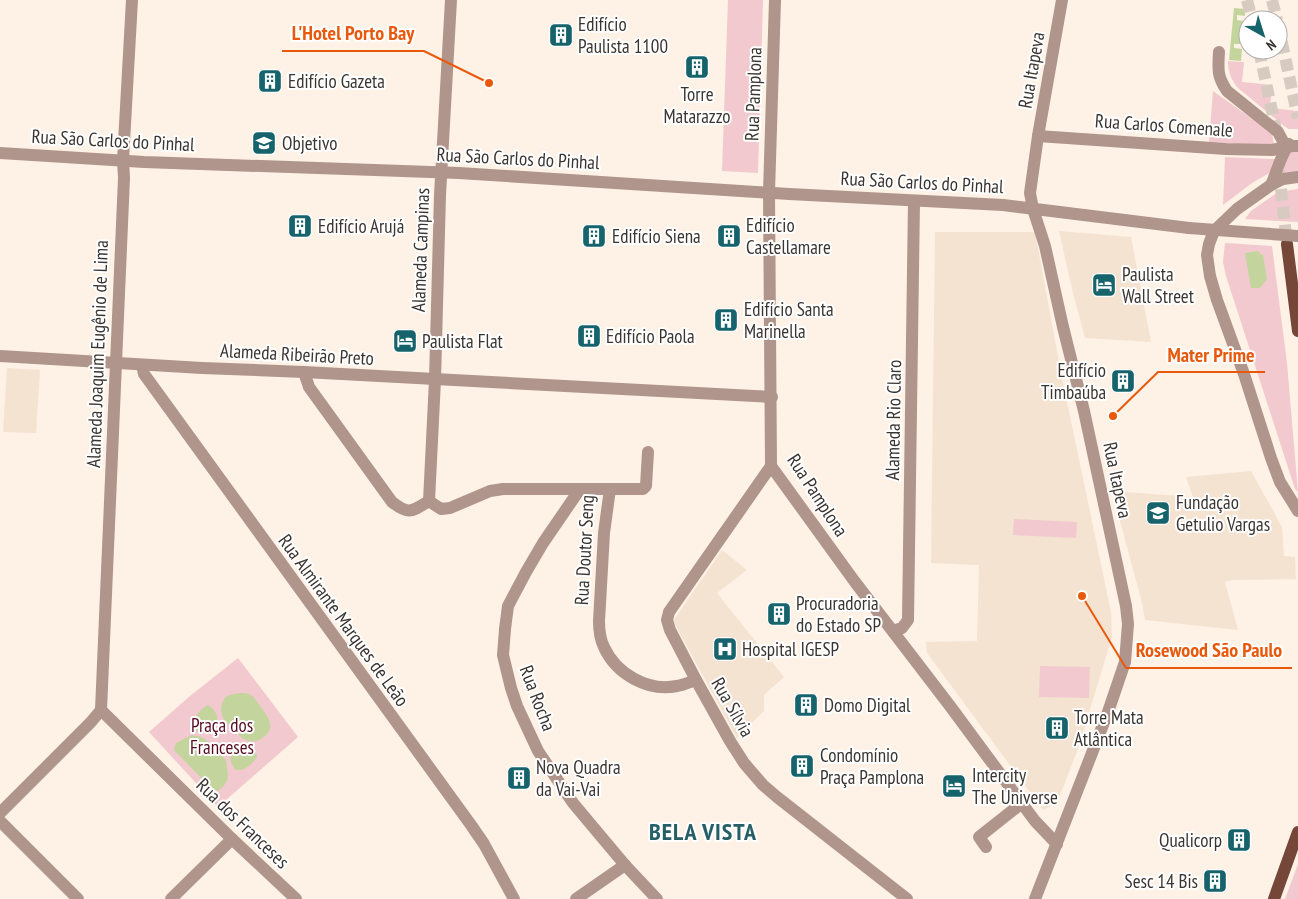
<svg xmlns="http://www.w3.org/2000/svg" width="1298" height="899" font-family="'PT Sans Narrow',sans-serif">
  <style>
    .built { fill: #f5e3d2 }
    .green { fill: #f2c9ce }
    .water { fill: #c3d59d }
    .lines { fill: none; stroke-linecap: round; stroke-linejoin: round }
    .major-tunnel { stroke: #d7cbc1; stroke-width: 12; stroke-dasharray: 12 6; stroke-linecap: butt }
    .minor { stroke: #b0958c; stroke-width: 12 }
    .major { stroke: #744739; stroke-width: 12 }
    .minor-bridge { stroke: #b0958c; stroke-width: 12 }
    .labels { text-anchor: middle; stroke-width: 4; stroke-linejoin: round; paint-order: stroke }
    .poi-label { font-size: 19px; fill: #3a3530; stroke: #fff; text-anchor: start }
    .street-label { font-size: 19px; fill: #3a3530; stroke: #fff }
    .park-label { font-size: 19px; fill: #570b21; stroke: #fff }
    .district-label { font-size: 24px; font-weight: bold; letter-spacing: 1px; fill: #265f66; stroke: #fff }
    .leader { fill: none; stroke: #e8590c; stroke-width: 2 }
    .callout-dot { fill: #e8590c; stroke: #fff; stroke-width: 2 }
    .callout-label { font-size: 20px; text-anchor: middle; font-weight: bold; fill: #e8590c; stroke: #fff; stroke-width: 4; stroke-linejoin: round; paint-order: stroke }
  </style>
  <rect width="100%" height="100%" fill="#fef1e5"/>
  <!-- built -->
  <g class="built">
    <path d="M1059,231l72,6 20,105 -66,-4 -12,-45z"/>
    <path d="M935,232h100l27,146 49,234 1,25 -34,112 -21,54 -14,7 -116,-157 -1,-11 51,-1 2,-76 -48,-2z"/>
    <path d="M7,368l33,2 -4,63 -33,-1z"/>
    <path d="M1251,471l31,56 2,29 11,1 1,22 -64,1 -7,2 13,48 -93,-10 -3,-17 -26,-97 -3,-15 80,6 -7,-20z"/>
    <path d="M722,550l25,20 -30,23 67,84 -20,18v16l-27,27 -64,-117z"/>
  </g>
  <!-- green -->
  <g class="green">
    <path d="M728,0h35l-5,173 -36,-2z"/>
    <path d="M1228,61l16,1 -2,20 30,3 -2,23 28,3v18h-9l-5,-3 -46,-38c-7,-8 -10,-17 -10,-27z"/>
    <path d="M1213,91l59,42 2,12 -65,-3z"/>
    <path d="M1298,150v25h-16l5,-23z"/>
    <path d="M1225,157l50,2 -2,12 -21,12 -29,22z"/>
    <path d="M1298,189v33l-53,-3 6,-8 27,-19z"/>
    <path d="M1225,243l47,3 15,117 11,129 -3,-3 -69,-213 -3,-14z"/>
    <path d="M1014,519l63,3 -1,16 -63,-3z"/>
    <path d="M238,658l60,79 -80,70 -69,-75 41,-36z"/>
    <path d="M1040,666l50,1 -1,31 -50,-1z"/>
    <path d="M1298,864v35h-13z"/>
  </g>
  <!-- water -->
  <g class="water">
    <path d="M1234,8l11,1v7l-8,-1v5l7,1 -2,23h-8v4l8,1 -1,12 -12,-1z"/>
    <path d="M1258,251l2,3 3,1 4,24 -7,9h-9l-6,-35z"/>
    <path d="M240,693c3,0 8,0 11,2 4,3 7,8 10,12 8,11 16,22 0,32 -7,4 -16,3 -21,-3 -3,-3 -4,-6 -7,-9 -5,-4 -2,0 -6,-4 -7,-6 -8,-18 -2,-25 4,-4 10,-4 15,-5z"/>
    <path d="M208,705c23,15 -2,40 -17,21 3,-9 9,-17 17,-21z"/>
    <path d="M192,735l9,2 8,5c2,9 11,12 17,18 2,15 5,21 -8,31l-6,-2 -38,-39 2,-7z"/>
    <path d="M242,745c8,1 13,4 15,12 -5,7 -12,14 -21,13 -9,-9 -7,-21 6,-25z"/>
  </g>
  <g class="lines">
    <!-- major-tunnel -->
    <g class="major-tunnel">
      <path d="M1247,0l5,20"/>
      <path d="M1272,0l5,20"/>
      <path d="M1278,24l20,94"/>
      <path d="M1259,50l16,75 1,11"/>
      <path d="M1279,171l8,73"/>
    </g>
    <!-- minor -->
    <g class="minor">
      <path d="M775,0l-6,192 2,274 84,116 95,124 85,115 22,23"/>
      <path d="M1219,52c-1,18 -2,24 8,39l51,41 8,15"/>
      <path d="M1038,136l188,13 46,1 20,-4h6"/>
      <path d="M0,153l144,9 315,11 330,21 214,11 186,23"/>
      <path d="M1298,177l-15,2 -12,6 -34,24 -23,22 -5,13 -2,11 3,21 7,24 27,74 27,84 9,24 18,29"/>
      <path d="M1271,185c6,-13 9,-29 18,-41"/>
      <path d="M0,356l202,12 102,4 468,25"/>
      <path d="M142,365l2,9 327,451 13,19 30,55"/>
      <path d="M304,372l5,15 83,115c17,13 19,10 37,-1"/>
      <path d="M771,466l-102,146 -2,8 3,10 26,50 34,61 14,22 19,22 14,12 130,102"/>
      <path d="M580,489l-37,54 -17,29 -18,34 -3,23 -2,26 8,33 6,18 21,45 35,52 52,62 32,34"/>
      <path d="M610,489l-6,44 -5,88c0,8 1,18 5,26 12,27 44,45 73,39 7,-1 13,-4 19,-6"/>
      <path d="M429,501l6,-121 5,-185 11,-195"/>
      <path d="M429,501l12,8 9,-1 40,-17 13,-2h140l3,-3 2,-34"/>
      <path d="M893,631l9,-3 6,-8 6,-419"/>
      <path d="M101,710l23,-532 -1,-18 9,-160"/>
      <path d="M101,710l131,129 64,60"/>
      <path d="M0,813l91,-91 10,-12"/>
      <path d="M0,821l78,78"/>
      <path d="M986,847l-7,-10 43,-34"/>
      <path d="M171,899l61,-60"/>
      <path d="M576,899l49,-34"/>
      <path d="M1035,899l73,-187 17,-50 3,-38 -2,-18 -42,-195 -21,-84 -18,-81 -12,-37 -3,-16 8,-57 24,-136"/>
    </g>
    <!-- major -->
    <g class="major">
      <path d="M1287,244l11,87"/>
      <path d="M1274,899l24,-67"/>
    </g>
    <!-- minor-bridge -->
    <path class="minor-bridge" d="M1189,228l109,8"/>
  </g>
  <!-- icons -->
  <defs>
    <symbol id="building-square" viewBox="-11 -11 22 22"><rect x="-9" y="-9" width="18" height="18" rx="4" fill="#16636c" stroke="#fff"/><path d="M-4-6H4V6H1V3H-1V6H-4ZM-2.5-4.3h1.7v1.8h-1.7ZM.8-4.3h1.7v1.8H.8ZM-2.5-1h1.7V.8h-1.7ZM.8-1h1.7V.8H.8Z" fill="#fff"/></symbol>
    <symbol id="school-square" viewBox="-11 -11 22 22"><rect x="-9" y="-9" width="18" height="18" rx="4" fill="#16636c" stroke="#fff"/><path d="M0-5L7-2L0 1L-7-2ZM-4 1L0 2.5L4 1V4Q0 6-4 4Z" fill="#fff"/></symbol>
    <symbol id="hotel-square" viewBox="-11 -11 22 22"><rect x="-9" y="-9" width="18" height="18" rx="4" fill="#16636c" stroke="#fff"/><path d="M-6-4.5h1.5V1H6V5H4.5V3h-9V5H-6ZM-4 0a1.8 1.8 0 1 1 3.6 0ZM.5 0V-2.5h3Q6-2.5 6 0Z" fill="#fff"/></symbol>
    <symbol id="university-square" viewBox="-11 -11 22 22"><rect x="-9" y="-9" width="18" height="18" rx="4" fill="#16636c" stroke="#fff"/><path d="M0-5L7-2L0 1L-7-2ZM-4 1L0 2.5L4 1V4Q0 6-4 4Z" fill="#fff"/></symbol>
    <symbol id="hospital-square" viewBox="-11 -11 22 22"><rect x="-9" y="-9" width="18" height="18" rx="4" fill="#16636c" stroke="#fff"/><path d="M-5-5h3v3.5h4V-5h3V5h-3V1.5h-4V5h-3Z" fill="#fff"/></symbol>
  </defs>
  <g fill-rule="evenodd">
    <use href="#building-square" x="547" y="21" width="28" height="28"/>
    <use href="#building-square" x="683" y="53" width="28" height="28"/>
    <use href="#building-square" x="256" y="67" width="28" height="28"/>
    <use href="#school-square" x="250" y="129" width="28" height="28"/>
    <use href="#building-square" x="286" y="212" width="28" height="28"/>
    <use href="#building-square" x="580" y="222" width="28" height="28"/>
    <use href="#building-square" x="715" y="222" width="28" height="28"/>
    <use href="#hotel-square" x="1090" y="271" width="28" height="28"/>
    <use href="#building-square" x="712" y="306" width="28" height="28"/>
    <use href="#building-square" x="575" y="322" width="28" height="28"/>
    <use href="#hotel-square" x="391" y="327" width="28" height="28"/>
    <use href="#building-square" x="1109" y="367" width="28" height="28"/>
    <use href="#university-square" x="1144" y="499" width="28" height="28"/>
    <use href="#building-square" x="765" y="600" width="28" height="28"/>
    <use href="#hospital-square" x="711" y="635" width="28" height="28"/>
    <use href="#building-square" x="792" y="691" width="28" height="28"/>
    <use href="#building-square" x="1043" y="714" width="28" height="28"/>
    <use href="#building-square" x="788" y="752" width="28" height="28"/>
    <use href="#building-square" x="505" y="764" width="28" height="28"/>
    <use href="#hotel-square" x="940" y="772" width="28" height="28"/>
    <use href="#building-square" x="1225" y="826" width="28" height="28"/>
    <use href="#building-square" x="1201" y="867" width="28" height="28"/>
  </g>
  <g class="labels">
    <!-- poi labels -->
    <g class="poi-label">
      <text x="578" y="31">Edifício<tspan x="578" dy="22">Paulista 1100</tspan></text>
      <text x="288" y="88">Edifício Gazeta</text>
      <text x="697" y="101" text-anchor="middle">Torre<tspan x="697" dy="22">Matarazzo</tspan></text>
      <text x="282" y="150">Objetivo</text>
      <text x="746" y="232">Edifício<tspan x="746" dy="22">Castellamare</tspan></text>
      <text x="318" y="233">Edifício Arujá</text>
      <text x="612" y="243">Edifício Siena</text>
      <text x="1122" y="281">Paulista<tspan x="1122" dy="22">Wall Street</tspan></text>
      <text x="744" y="316">Edifício Santa<tspan x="744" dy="22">Marinella</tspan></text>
      <text x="606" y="343">Edifício Paola</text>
      <text x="422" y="348">Paulista Flat</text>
      <text x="1106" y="377" text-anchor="end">Edifício<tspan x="1106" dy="22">Timbaúba</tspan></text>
      <text x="1176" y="509">Fundação<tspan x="1176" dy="22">Getulio Vargas</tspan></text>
      <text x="796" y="610">Procuradoria<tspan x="796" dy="22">do Estado SP</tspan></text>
      <text x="742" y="656">Hospital IGESP</text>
      <text x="824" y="712">Domo Digital</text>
      <text x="1074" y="724">Torre Mata<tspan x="1074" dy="22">Atlântica</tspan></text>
      <text x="820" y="762">Condomínio<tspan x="820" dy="22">Praça Pamplona</tspan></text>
      <text x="536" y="774">Nova Quadra<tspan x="536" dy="22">da Vai-Vai</tspan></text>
      <text x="972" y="782">Intercity<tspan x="972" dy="22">The Universe</tspan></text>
      <text x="1222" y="847" text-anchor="end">Qualicorp</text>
      <text x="1198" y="888" text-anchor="end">Sesc 14 Bis</text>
    </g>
    <!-- street labels -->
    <g class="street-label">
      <text transform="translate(1031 70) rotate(-80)" y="7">Rua Itapeva</text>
      <text transform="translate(753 94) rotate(-88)" y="7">Rua Pamplona</text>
      <text transform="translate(1164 125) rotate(4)" y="7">Rua Carlos Comenale</text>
      <text transform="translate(113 140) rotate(3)" y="7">Rua São Carlos do Pinhal</text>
      <text transform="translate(518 158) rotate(3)" y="7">Rua São Carlos do Pinhal</text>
      <text transform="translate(922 182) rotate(3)" y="7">Rua São Carlos do Pinhal</text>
      <text transform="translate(420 250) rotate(-88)" y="7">Alameda Campinas</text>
      <text transform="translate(97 354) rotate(-88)" y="7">Alameda Joaquim Eugênio de Lima</text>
      <text transform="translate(297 354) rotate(3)" y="7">Alameda Ribeirão Preto</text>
      <text transform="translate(893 420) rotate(-89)" y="7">Alameda Rio Claro</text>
      <text transform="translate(1118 480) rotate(78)" y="7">Rua Itapeva</text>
      <text transform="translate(818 495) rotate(57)" y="7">Rua Pamplona</text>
      <text transform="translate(584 550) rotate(-87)" y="7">Rua Doutor Seng</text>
      <text transform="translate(344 620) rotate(54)" y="7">Rua Almirante Marques de Leão</text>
      <text transform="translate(538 698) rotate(69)" y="7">Rua Rocha</text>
      <text transform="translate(733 707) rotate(60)" y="7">Rua Sílvia</text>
      <text transform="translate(243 823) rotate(44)" y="7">Rua dos Franceses</text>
    </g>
    <!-- park labels -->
    <g class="park-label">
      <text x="222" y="732">Praça dos<tspan x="222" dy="22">Franceses</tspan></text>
    </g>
    <!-- district labels -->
    <g class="district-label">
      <text x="703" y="840">BELA VISTA</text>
    </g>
  </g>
  <!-- callouts -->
  <path class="leader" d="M489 83L424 51H282M1113 416L1158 372H1265M1082 596L1126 668H1292"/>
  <g class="callout-dot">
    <circle cx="489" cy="83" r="5"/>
    <circle cx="1113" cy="416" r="5"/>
    <circle cx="1082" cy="596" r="5"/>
  </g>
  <g class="callout-label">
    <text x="353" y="40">L'Hotel Porto Bay</text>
    <text x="1211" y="362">Mater Prime</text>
    <text x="1209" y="657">Rosewood São Paulo</text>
  </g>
  <!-- north arrow -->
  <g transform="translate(1263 35) rotate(141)"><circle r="24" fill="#ffffff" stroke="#b0aeac"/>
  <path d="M0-4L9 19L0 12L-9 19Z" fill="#16636c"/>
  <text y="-8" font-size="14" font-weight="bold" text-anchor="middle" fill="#3a3530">N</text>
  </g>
</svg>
